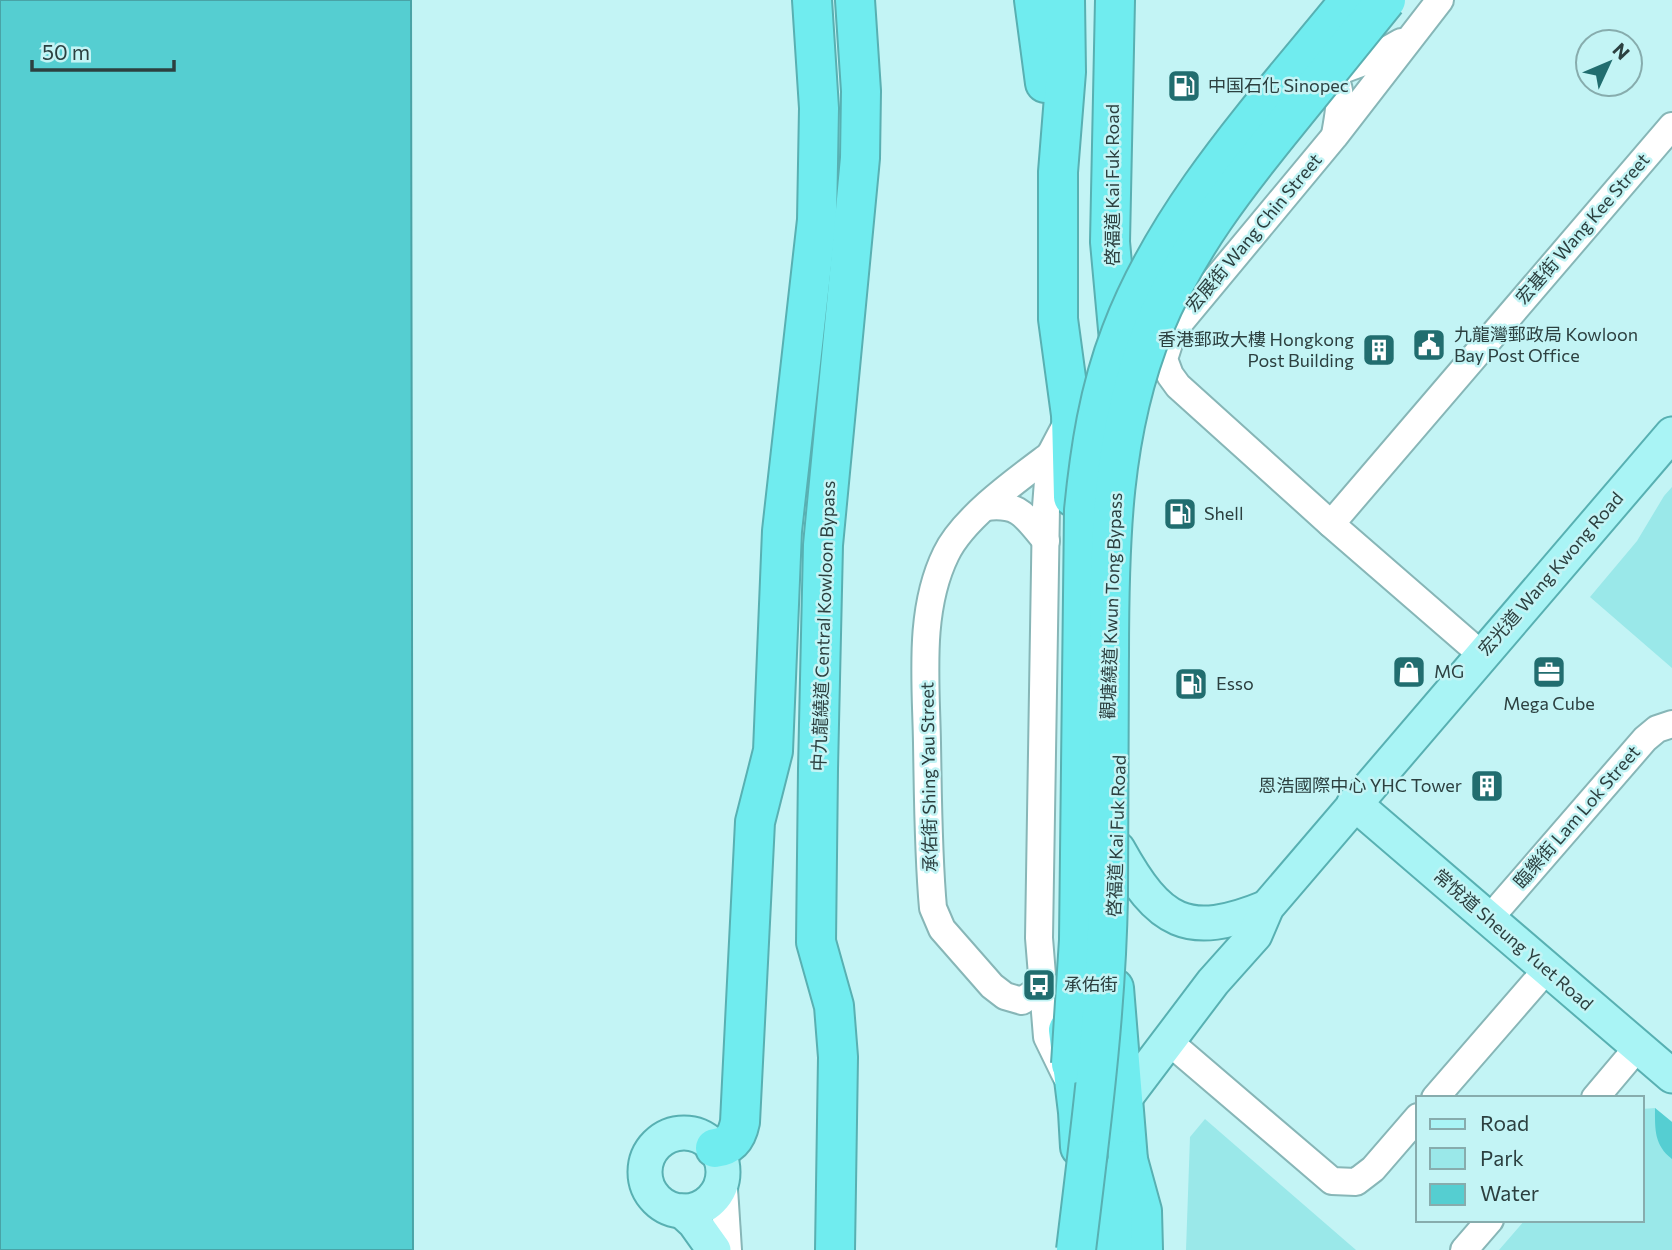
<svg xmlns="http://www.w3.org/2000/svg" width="1672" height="1250" font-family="Commissioner,'Noto Sans TC',sans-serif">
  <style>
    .green { fill: #9ae8e9 }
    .forest { fill: #55ced2 }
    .water { fill: #55ced1; stroke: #49a3a6; stroke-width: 2 }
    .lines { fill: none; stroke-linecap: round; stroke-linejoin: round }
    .minor-casing { stroke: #87b6b7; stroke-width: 30 }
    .major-casing { stroke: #58b0b2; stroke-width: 37 }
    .highway-casing { stroke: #58b0b2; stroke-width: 42 }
    .minor { stroke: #fff; stroke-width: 26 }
    .major { stroke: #a9f4f5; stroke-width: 33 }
    .highway { stroke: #70ecef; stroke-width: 38 }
    .highway-bridge-casing { stroke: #58b0b2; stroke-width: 42; stroke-linecap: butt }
    .highway-bridge { stroke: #70ecef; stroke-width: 38 }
    .labels { text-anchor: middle; stroke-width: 5; stroke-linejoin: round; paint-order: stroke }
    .poi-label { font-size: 18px; fill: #2c4040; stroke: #c3f4f5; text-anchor: start }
    .street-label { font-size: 18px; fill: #2c4040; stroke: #c3f4f5 }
  </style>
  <rect width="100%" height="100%" fill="#c3f4f5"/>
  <!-- green -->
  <g class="green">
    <path d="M1672,487v181l-82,-71 47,-56 27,-45z"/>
    <path d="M1655,1108l17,14v128h-173l26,-30h117v-111z"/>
    <path d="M1205,1119l151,131h-170l4,-113z"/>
  </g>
  <!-- forest -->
  <path class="forest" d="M1655,1108l17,14v37c-18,-14 -17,-30 -17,-51z"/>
  <!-- water -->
  <path class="water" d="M0,0h411l2,1250h-413z"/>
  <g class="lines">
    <defs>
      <g id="minor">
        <path d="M1440,0l-106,137 -161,194 -9,28 6,16 8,11 153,138 151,131"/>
        <path d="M1321,61c26,24 19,43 14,74"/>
        <path d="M1334,73l35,-13 32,-18"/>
        <path d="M986,507c35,-4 39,10 60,34"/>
        <path d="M1331,524l341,-398"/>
        <path d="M1489,919l156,-180 12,-10 15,-5"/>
        <path d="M1042,987l-20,14 -17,-5 -13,-10 -50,-57 -9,-21c-5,-55 -5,-110 -6,-165 -1,-62 -9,-132 19,-189 17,-36 72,-75 104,-99"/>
        <path d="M1167,1040l165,141 24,1 17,-13 45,-52"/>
        <path d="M1066,1076l-19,-39 -8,-99 7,-431 4,-52 20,-38"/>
        <path d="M1435,1098l112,-129"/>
        <path d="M1595,1098l43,-51"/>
        <path d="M723,1173l5,77"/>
        <path d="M1464,1250l26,-30"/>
      </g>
      <g id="major">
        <path d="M1354,803l318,273"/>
        <path d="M1118,849c41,74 69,91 149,58"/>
        <path d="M1123,1101l90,-119 42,-47 12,-28 405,-473"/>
        <circle cx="684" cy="1172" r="39"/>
        <path d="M682,1211l12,11 20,28"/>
      </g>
      <g id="highway">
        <path d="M1034,0l11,83"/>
        <path d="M1065,0l1,72 -8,100v147l13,96 2,82"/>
        <path d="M1115,0l-5,242 10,109"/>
        <path d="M1114,988l14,172 14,51 1,39"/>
        <path d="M1068,1030l10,82 2,35"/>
        <path d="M715,1148c16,-2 22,-11 25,-26l15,-300 18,-71 9,-220 35,-311 2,-112 -7,-108"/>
        <path d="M835,1250l3,-193 -4,-51 -18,-64 2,-173 5,-224 37,-387 1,-67 -6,-91"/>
        <path d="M1113,1250l-1,-41 16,-49"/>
      </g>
    </defs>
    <!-- minor casing -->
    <use href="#minor" class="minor-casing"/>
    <!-- major casing -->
    <use href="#major" class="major-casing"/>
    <!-- highway casing -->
    <use href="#highway" class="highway-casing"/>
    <!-- minor -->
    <use href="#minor" class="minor"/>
    <!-- major -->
    <use href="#major" class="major"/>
    <!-- highway -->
    <use href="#highway" class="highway"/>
    <defs>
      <g id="highway-bridge">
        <path d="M1071,1064l8,-124 5,-430c6,-60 15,-120 37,-177 48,-127 145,-229 229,-333"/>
        <path d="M1076,1250c14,-117 30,-235 32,-353 1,-81 0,-161 1,-241 0,-113 2,-224 45,-329 32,-78 83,-143 135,-207 32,-40 65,-80 97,-120"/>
      </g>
    </defs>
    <!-- highway-bridge casing -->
    <use href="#highway-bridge" class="highway-bridge-casing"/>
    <!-- highway-bridge -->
    <use href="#highway-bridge" class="highway-bridge"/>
  </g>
  <!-- icons -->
  <defs>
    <symbol id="fuel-square" viewBox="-11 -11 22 22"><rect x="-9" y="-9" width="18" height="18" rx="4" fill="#216d6f" stroke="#c3f4f5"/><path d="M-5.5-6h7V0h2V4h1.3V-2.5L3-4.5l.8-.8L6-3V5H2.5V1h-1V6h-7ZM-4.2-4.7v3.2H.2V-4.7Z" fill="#fff"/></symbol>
    <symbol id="civic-square" viewBox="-11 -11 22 22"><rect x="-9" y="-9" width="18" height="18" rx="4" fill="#216d6f" stroke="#c3f4f5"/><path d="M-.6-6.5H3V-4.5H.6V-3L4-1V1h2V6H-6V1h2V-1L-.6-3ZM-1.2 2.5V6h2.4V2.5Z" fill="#fff"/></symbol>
    <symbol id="building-square" viewBox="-11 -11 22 22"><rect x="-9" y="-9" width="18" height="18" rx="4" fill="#216d6f" stroke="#c3f4f5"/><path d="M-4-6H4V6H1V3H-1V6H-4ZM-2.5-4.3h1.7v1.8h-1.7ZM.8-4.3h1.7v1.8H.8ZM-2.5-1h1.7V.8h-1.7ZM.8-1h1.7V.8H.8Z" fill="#fff"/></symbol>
    <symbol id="shop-square" viewBox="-11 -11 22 22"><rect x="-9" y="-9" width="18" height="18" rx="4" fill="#216d6f" stroke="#c3f4f5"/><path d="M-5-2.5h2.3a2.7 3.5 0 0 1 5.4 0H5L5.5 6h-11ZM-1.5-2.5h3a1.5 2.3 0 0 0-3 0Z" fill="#fff"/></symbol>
    <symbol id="office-square" viewBox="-11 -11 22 22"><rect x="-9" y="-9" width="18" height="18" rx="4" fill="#216d6f" stroke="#c3f4f5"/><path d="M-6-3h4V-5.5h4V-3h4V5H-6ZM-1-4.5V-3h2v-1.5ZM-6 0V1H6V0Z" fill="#fff"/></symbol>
    <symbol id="bus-square" viewBox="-11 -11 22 22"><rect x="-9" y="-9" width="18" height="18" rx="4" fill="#216d6f" stroke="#c3f4f5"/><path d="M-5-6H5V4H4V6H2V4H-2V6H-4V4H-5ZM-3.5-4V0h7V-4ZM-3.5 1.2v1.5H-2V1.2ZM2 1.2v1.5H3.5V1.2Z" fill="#fff"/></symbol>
  </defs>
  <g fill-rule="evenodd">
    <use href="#fuel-square" x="1165" y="67" width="38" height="38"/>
    <use href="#civic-square" x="1410" y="326" width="38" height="38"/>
    <use href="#building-square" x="1360" y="331" width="38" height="38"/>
    <use href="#fuel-square" x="1161" y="495" width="38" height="38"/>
    <use href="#shop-square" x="1390" y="653" width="38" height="38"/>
    <use href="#office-square" x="1530" y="653" width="38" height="38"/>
    <use href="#fuel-square" x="1172" y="665" width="38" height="38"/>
    <use href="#building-square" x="1468" y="767" width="38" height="38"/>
    <use href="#bus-square" x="1020" y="966" width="38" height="38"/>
  </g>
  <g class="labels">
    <!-- poi labels -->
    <g class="poi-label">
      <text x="1208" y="92">中国石化 Sinopec</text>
      <text x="1454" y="341">九龍灣郵政局 Kowloon<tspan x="1454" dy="21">Bay Post Office</tspan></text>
      <text x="1354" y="346" text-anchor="end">香港郵政大樓 Hongkong<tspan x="1354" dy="21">Post Building</tspan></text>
      <text x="1204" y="520">Shell</text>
      <text x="1434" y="678">MG</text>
      <text x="1216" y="690">Esso</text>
      <text x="1549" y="710" text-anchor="middle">Mega Cube</text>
      <text x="1462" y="792" text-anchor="end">恩浩國際中心 YHC Tower</text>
      <text x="1064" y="991">承佑街</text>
    </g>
    <!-- street labels -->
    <g class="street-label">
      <text transform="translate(1113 185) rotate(-90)" y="6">啓福道 Kai Fuk Road</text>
      <text transform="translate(1583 229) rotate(-49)" y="6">宏基街 Wang Kee Street</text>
      <text transform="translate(1254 233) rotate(-50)" y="6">宏展街 Wang Chin Street</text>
      <text transform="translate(1551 574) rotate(-49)" y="6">宏光道 Wang Kwong Road</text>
      <text transform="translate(1112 606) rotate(-88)" y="6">觀塘繞道 Kwun Tong Bypass</text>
      <text transform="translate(824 626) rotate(-88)" y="6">中九龍繞道 Central Kowloon Bypass</text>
      <text transform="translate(929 777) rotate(-91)" y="6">承佑街 Shing Yau Street</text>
      <text transform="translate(1577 817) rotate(-49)" y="6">臨樂街 Lam Lok Street</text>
      <text transform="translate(1117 836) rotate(-88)" y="6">啓福道 Kai Fuk Road</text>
      <text transform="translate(1513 940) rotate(41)" y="6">常悅道 Sheung Yuet Road</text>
    </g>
  </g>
  <!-- legend -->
  <rect x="1416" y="1096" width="228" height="126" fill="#c3f4f5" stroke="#87acad" stroke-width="2"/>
  <rect x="1430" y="1119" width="35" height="10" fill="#a9f4f5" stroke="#87acad" stroke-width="2"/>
  <text x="1480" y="1131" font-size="21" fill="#2c4040">Road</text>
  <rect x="1430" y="1148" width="35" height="21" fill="#9ae8e9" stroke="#87acad" stroke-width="2"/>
  <text x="1480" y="1166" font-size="21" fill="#2c4040">Park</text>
  <rect x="1430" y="1184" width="35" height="21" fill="#55ced1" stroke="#87acad" stroke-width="2"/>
  <text x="1480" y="1201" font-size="21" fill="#2c4040">Water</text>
  <!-- north arrow -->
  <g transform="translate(1609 63) rotate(46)"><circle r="33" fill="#c3f4f5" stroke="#87acad" stroke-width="2"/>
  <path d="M0-5L12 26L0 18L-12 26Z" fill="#216d6f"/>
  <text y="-10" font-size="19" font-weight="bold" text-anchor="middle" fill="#2c4040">N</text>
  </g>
  <!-- scale -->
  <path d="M32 60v10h142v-10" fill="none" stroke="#2c4040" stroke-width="3.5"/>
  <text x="42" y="60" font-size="21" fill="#2c4040" stroke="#c3f4f5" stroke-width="5" paint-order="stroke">50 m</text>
</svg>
